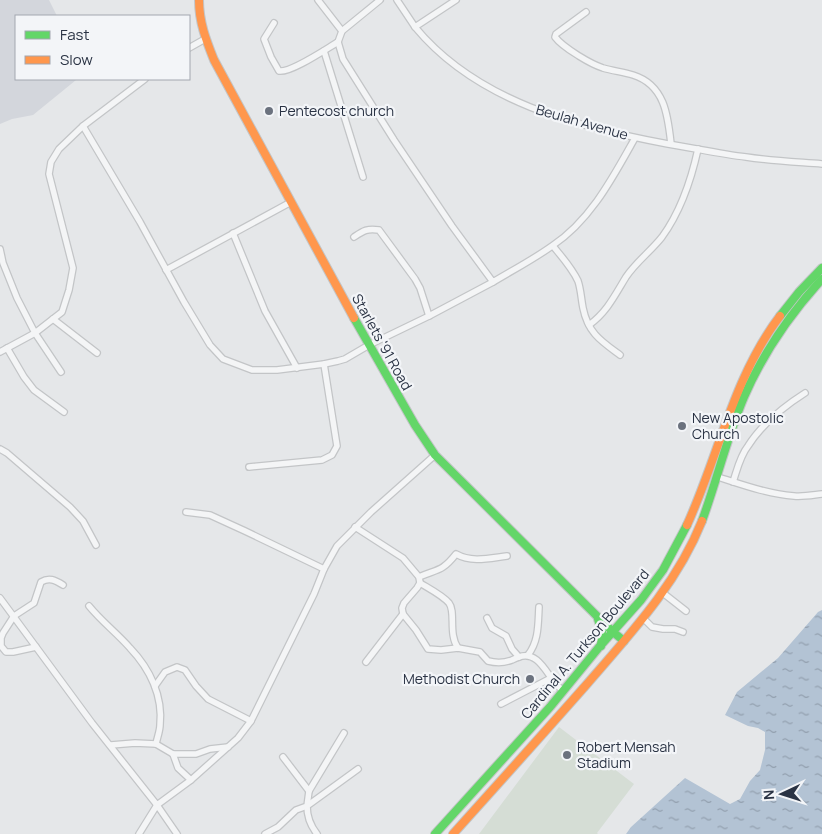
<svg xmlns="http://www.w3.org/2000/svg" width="822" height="834" font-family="Manrope,sans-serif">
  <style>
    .built { fill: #d3d6dc }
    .garden { fill: #d5ddd5 }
    .water { fill: url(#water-ripples) }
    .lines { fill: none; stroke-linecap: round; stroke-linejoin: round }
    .street-casing { stroke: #c3c5c7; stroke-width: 8 }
    .fast-casing { stroke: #c3c5c7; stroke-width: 10 }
    .slow-casing { stroke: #c3c5c7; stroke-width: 10 }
    .street { stroke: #f4f5f6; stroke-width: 5.5 }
    .fast { stroke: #63d668; stroke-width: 8 }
    .slow { stroke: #ff974d; stroke-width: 8 }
    .poi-dot { fill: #6b727e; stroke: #f3f5f8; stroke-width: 2 }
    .labels { text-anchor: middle; stroke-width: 4.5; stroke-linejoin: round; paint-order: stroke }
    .poi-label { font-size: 14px; fill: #2a3344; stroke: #f3f5f8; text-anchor: start }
    .street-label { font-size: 14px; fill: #2a3344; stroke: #f3f5f8 }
  </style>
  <defs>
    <pattern id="water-ripples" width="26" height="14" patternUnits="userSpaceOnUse" patternTransform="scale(1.25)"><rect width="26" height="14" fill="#b3c3d4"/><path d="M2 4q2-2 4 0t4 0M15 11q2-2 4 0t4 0" fill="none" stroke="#929fae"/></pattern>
  </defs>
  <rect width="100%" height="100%" fill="#e5e7e9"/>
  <!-- built -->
  <path class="built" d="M0,0h49l8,16h-41v63h59l1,1 -43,35 -21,4 -12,5z"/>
  <!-- garden -->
  <path class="garden" d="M559,727l75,57 -37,49 1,1h-119z"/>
  <!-- water -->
  <path class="water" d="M822,610v224h-196l5,-7 54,-49 45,26 10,-5 10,-18 10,-11 5,-20v-18l-7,-4 -10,-2 -23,-11 12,-23 41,-34 40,-46z"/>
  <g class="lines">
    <defs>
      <g id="street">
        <path d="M318,0l24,31"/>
        <path d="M380,0l-38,31 -4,11 5,17 51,81 58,86 41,56c20,-12 41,-23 59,-36 39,-26 61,-69 83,-108"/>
        <path d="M397,0l18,27"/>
        <path d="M456,0l-41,27c62,75 162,100 253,117 26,4 52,10 78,13 26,4 51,5 76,7"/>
        <path d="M586,12l-30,22 -1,3c6,8 16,14 24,19 8,5 15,9 24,12 10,3 21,4 30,7 32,10 35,41 38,69"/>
        <path d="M274,23l-10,16 7,18 8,14c12,2 47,-22 59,-29"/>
        <path d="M189,48l16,-9"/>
        <path d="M324,51l39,126"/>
        <path d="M83,126l57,96 44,80 26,43 13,14 29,11h25l47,-6 14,-3 7,-2 24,-14 60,-29 64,-34"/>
        <path d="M233,233l32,78 32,57"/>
        <path d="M354,237c9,-6 13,-9 25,-7l36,49 5,9 9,28"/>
        <path d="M553,246c9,11 19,22 25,35 3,9 3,17 5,27 5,25 18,33 37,47"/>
        <path d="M0,249l3,14 14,35 18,35 26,39"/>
        <path d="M166,270l125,-68"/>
        <path d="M53,319l44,34"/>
        <path d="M589,325c18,-13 26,-30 37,-48 10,-15 25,-26 36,-40 19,-26 29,-56 36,-88"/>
        <path d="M7,348l17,29 10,13 30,22"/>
        <path d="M0,352l35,-19 27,-21 7,-22 4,-22 -24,-94 2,-12 8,-13 24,-23 62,-47"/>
        <path d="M0,449l7,4 63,54 13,14 13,24"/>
        <path d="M249,467l73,-7 10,-5 5,-9 -13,-82"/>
        <path d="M718,477c25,8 50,17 76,19 9,1 19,-1 28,-2"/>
        <path d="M733,482c4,-12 7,-26 15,-36 14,-22 35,-39 57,-53"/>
        <path d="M186,512l24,3 35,16 79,38"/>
        <path d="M355,527l48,31 16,19 1,6 -3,5 -13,15 -2,5 1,6 13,16 12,19 13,1 17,-2 22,4 8,9c8,2 16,2 24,-1 2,-1 4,-2 7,-3 16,-6 25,11 33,22 3,5 7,8 11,12"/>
        <path d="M419,577c18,-8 23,-5 37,-23 16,9 34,4 51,2"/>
        <path d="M420,583c8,5 22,12 29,20 7,9 -1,31 9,45"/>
        <path d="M663,593l23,18"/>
        <path d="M0,598l92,125 65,82 34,-25 47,-42 13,-17 63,-127 10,-25 13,-23 34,-34 64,-57"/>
        <path d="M89,606c13,16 28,27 41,42 20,21 33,48 30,77 0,6 -3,13 -4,19"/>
        <path d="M487,618l5,10 14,8 6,13 7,8"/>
        <path d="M644,619l8,8 11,2h12l8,3"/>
        <path d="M36,647l-23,5h-7l-5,-6v-8l2,-5 11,-17 20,-13 7,-21c8,-5 14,-2 22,3"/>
        <path d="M528,655c11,-14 10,-31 11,-48"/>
        <path d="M366,662l37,-48"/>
        <path d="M155,686l10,-14 12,-5 8,3 11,16 12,13 43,22"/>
        <path d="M501,704l50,-26"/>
        <path d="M111,745l24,-2 21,1 17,10 5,14 13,12"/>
        <path d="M173,754h23l14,-5 18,-2"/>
        <path d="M283,757l26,34"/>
        <path d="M139,834l18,-29 20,29"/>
        <path d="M265,834l13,-7 18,-17 11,-4 2,-15 35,-58"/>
        <path d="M317,834c-7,-9 -10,-17 -10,-28l51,-37"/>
      </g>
      <g id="fast">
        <path d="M780,316l19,-24 23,-24"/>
        <path d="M354,318l61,107 20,30 178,177 11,9"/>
        <path d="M702,521c15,-41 25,-84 42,-124 19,-44 46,-83 78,-118"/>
        <path d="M598,619l4,13 -1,14"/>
        <path d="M435,834l115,-127 50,-61 41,-46 22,-30 24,-45"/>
      </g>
      <g id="slow">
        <path d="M199,0c0,22 7,40 15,60l140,258"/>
        <path d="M687,525c32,-70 46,-147 93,-209"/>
        <path d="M453,834c45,-50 90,-100 134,-150 44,-51 90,-100 115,-163"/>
      </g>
    </defs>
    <!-- street casing -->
    <use href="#street" class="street-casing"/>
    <!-- fast casing -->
    <use href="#fast" class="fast-casing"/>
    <!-- slow casing -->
    <use href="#slow" class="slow-casing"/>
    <!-- street -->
    <use href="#street" class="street"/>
    <!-- fast -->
    <use href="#fast" class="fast"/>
    <!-- slow -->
    <use href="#slow" class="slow"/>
  </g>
  <!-- markers -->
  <g class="poi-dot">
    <circle cx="269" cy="111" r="5"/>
    <circle cx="682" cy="426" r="5"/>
    <circle cx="530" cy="679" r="5"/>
    <circle cx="567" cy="755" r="5"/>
  </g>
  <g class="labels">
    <!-- poi labels -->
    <g class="poi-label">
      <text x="279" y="116">Pentecost church</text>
      <text x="692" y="423">New Apostolic<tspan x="692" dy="16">Church</tspan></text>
      <text x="520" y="684" text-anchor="end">Methodist Church</text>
      <text x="577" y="752">Robert Mensah<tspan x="577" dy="16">Stadium</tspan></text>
    </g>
    <!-- street labels -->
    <g class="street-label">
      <text transform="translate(582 122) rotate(16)" y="5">Beulah Avenue</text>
      <text transform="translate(382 342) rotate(61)" y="5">Starlets '91 Road</text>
      <text transform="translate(585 644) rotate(-50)" y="5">Cardinal A. Turkson Boulevard</text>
    </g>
  </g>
  <!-- legend -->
  <rect x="15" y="15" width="175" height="65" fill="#f3f5f8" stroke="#a3a7b0"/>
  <rect x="25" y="31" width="25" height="8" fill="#63d668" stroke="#a3a7b0"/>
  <text x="60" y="40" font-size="15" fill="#2a3344">Fast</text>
  <rect x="25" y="56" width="25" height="8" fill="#ff974d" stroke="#a3a7b0"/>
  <text x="60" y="65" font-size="15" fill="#2a3344">Slow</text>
  <!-- north arrow -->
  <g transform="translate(782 794) rotate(266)" stroke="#f3f5f8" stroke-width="4" paint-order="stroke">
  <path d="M0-4L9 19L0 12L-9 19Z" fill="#2a3344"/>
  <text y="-8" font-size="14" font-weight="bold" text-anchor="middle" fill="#2a3344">N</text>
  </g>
</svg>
